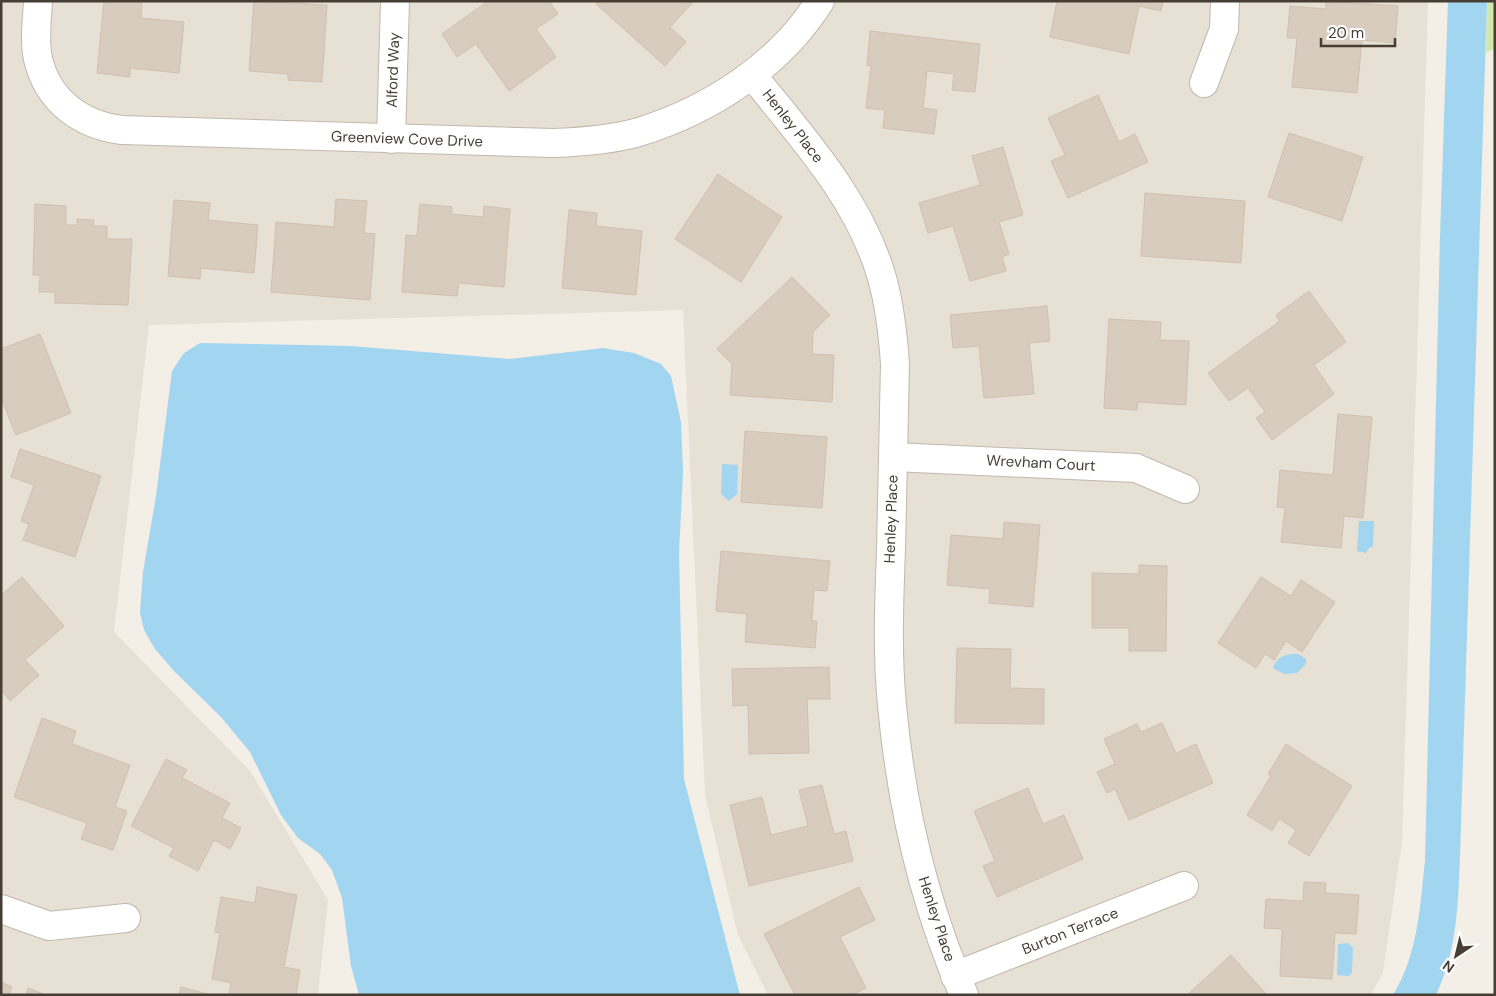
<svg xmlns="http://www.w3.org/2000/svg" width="1496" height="996" font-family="'DM Sans',sans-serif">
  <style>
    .residential { fill: #e7e0d4 }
    .green { fill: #d2e8af }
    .water { fill: #a2d6f0 }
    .building { fill: #d8ccbf; stroke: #d0c1af }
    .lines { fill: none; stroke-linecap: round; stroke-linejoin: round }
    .street-casing { stroke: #c2b8ac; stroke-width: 30 }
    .street { stroke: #fff; stroke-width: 28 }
    .labels { text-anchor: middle; stroke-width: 4; stroke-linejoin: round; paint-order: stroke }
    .street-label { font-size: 15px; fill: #463e35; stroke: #fff }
  </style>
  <rect width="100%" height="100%" fill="#f3eee6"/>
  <!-- residential -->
  <path class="residential" d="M1,1h1427l-26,841 -19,130 -12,23h-603l-30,-60 -33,-140 -22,-485 -534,15 -35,307 136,139 78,129 -10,95h-317z"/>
  <!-- green -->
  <path class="green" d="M1487,1h8v47l-9,5z"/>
  <!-- water -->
  <g class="water">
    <path d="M1448,1h39l-27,855c-2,48 -3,95 -24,139h-43c25,-40 27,-89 32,-134l15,-625z"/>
    <path d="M200,343l151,3 159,13 93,-11 31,5 27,11 10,12 10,46 2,50 -4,81 5,226 56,216h-381l-8,-29 -9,-68 -10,-28 -12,-16 -22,-16 -17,-23 -31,-63 -29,-35 -47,-46 -19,-22 -11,-19 -4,-17 3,-41 13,-76 16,-125 12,-18z"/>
    <path d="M722,464l16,1 -1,29 -8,7 -8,-7z"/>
    <path d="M1359,521h15l-1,25 -5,3 -2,4 -9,-2z"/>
    <path d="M1298,654l8,5v5l-9,9 -13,1 -11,-6c4,-12 13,-14 25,-14z"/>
    <path d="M1348,943l5,5 -1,24 -3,4 -12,-1 1,-31z"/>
  </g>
  <!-- building -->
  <g class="building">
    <path d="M104,1h38l-1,17 43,4 -5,51 -49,-5v9l-33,-4z"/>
    <path d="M254,1l73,4 -5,77 -34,-2v-6l-39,-3z"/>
    <path d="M488,1h61l9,13 -22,15 20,28 -47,34 -33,-47 -19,13 -15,-23z"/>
    <path d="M598,1h96l-24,26 16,15 -21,24 -69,-62z"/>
    <path d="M1057,1h106l-2,10 -22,-5 -10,48 -79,-17z"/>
    <path d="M1326,1l72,5 -3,37 -33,-3 -5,53 -65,-6 5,-49h-10l3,-32 36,3z"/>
    <path d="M870,31l110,13 -5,48 -23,-2 2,-16 -27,-3 -4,37 14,2 -3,24 -51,-6 2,-18 -19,-2 5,-42 -4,-1z"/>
    <path d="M1098,95l21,47 16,-8 13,28 -80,36 -17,-37 14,-6 -17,-37z"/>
    <path d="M1289,133l74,24 -21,64 -74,-24z"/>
    <path d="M1003,147l20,68 -24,7 10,32 -7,3 4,14 -36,10 -17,-55 -25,7 -9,-30 61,-18 -8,-29z"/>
    <path d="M718,174l64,43 -41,65 -66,-43z"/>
    <path d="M1145,193l100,8 -4,62 -100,-7z"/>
    <path d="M336,199l31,2 -3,32 11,1 -5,66 -99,-8 5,-70 58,5z"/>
    <path d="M174,200l36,3 -2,17 50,5 -4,48 -53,-5 -1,11 -32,-3z"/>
    <path d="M35,204l31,2v19h11v-6l17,1 -1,6h14v13h25l-4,66 -73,-2v-11h-16l1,-17h-7z"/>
    <path d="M420,204l32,3 -1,7 32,3 1,-11 26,3 -6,78 -45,-4 -2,13 -55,-4 4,-57 11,1z"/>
    <path d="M569,210l28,3 -1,13 46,5 -6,64 -74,-7z"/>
    <path d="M792,277l38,38 -17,17 -1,22 22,1 -2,47 -102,-7 2,-31 -15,-15z"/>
    <path d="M1309,291l37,51 -32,23 20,29 -62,46 -16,-22 9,-6 -17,-24 -19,13 -21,-28 72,-52 -4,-6z"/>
    <path d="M1047,306l3,35 -21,2 5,51 -50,4 -5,-52 -26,2 -3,-33z"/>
    <path d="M1109,319l52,3 -1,18 29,1 -3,64 -48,-3 -1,8 -33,-2z"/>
    <path d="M40,334l31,79 -55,22 -15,-37v-49z"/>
    <path d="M1338,414l34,3 -9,101 -19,-2 -3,32 -60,-6 4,-34 -8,-1 3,-37 53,5z"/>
    <path d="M745,431l82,6 -5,71 -81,-6z"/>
    <path d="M20,449l81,27 -26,81 -52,-17 6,-16 -8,-3 13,-36 -23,-8z"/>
    <path d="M1004,522l36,3 -7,82 -44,-4 1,-14 -43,-4 4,-50 52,4z"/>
    <path d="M721,551l109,10 -3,30 -13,-1 -2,31h5l-2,27 -70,-6 2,-28 -31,-3z"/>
    <path d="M1139,565l28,1 -1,85h-37v-23h-37v-55l47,1z"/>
    <path d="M22,577l42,49 -39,34 14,15 -29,26 -9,-11v-95z"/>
    <path d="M1261,577l30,19 10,-16 34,22 -33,50 -16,-11 -12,19 -9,-6 -9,14 -38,-25z"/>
    <path d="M957,648l54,1 -1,39 34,1v35l-89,-1z"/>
    <path d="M829,667l1,32h-23l2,54 -60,1 -1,-49 -15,1 -1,-37z"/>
    <path d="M42,718l34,13 -4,13 58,21 -15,42 12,4 -14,39 -32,-11 6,-16 -73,-26z"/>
    <path d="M1162,723l14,30 20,-9 17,39 -84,37 -14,-31 -8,4 -10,-21 18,-8 -11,-25 33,-15 4,8z"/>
    <path d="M1286,744l66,42 -43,70 -21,-13 8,-13 -17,-11 -7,12 -25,-16 24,-39 -3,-2z"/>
    <path d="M166,759l21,11 -5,8 48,25 -8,15 19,10 -11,21 -16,-9 -16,31 -29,-15 5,-8 -43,-22z"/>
    <path d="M822,785l12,49 12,-3 7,30 -104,25 -19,-81 32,-8 9,38 37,-9 -9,-36z"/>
    <path d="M1028,788l15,36 21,-9 19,44 -86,38 -14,-31 12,-5 -21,-50z"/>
    <path d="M1304,882l22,1 -1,10 34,2 -3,39 -21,-1 -3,46 -52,-3 2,-47 -18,-1 2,-29 37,2z"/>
    <path d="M257,887l40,8 -13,72 16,3 -4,25h-67l2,-12 -19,-4 8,-46 -5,-1 6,-35 34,6z"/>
    <path d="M859,887l16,33 -35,17 26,51 -14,7h-57l-31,-61z"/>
    <path d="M1231,955l36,40h-80z"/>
    <path d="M1,982l11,5 -3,8h-8z"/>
    <path d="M181,987l30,8h-32z"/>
    <path d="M28,988l18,7h-20z"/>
  </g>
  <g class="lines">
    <defs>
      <g id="street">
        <path d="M38,1c-1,19 -4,39 0,58 10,42 43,66 84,71l431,13c29,-1 58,-3 86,-11 71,-22 141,-67 181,-131"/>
        <path d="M752,75c50,62 108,125 130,203 8,28 11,57 13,86 -1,62 -3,124 -4,186 -2,52 -4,104 1,155 9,99 32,199 72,290"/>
        <path d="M1204,83l20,-54 1,-28"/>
        <path d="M391,139l4,-138"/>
        <path d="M893,457l243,11 49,21"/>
        <path d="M1,909l48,17 77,-8"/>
        <path d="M955,976l229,-90"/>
      </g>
    </defs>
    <!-- street casing -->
    <use href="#street" class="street-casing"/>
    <!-- street -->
    <use href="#street" class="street"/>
  </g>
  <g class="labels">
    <!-- street labels -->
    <g class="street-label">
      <text transform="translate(393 70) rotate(-88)" y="5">Alford Way</text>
      <text transform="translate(793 126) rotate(52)" y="5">Henley Place</text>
      <text transform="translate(407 139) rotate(2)" y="5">Greenview Cove Drive</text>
      <text transform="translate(1041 463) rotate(3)" y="5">Wrevham Court</text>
      <text transform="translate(891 519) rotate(-88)" y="5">Henley Place</text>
      <text transform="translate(937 919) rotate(72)" y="5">Henley Place</text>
      <text transform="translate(1070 931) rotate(-22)" y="5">Burton Terrace</text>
    </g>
  </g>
  <!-- border -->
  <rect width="1496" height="996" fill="none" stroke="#463e35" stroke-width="5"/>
  <!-- north arrow -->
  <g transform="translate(1456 956) rotate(215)" stroke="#ffffff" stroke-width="4" paint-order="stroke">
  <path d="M0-4L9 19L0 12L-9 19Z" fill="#463e35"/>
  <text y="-8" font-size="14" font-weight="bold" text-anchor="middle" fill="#463e35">N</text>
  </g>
  <!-- scale -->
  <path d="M1321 38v8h74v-8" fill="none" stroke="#463e35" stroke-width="2.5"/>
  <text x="1328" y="38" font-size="15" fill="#463e35" stroke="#ffffff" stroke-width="4" paint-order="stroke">20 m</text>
</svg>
